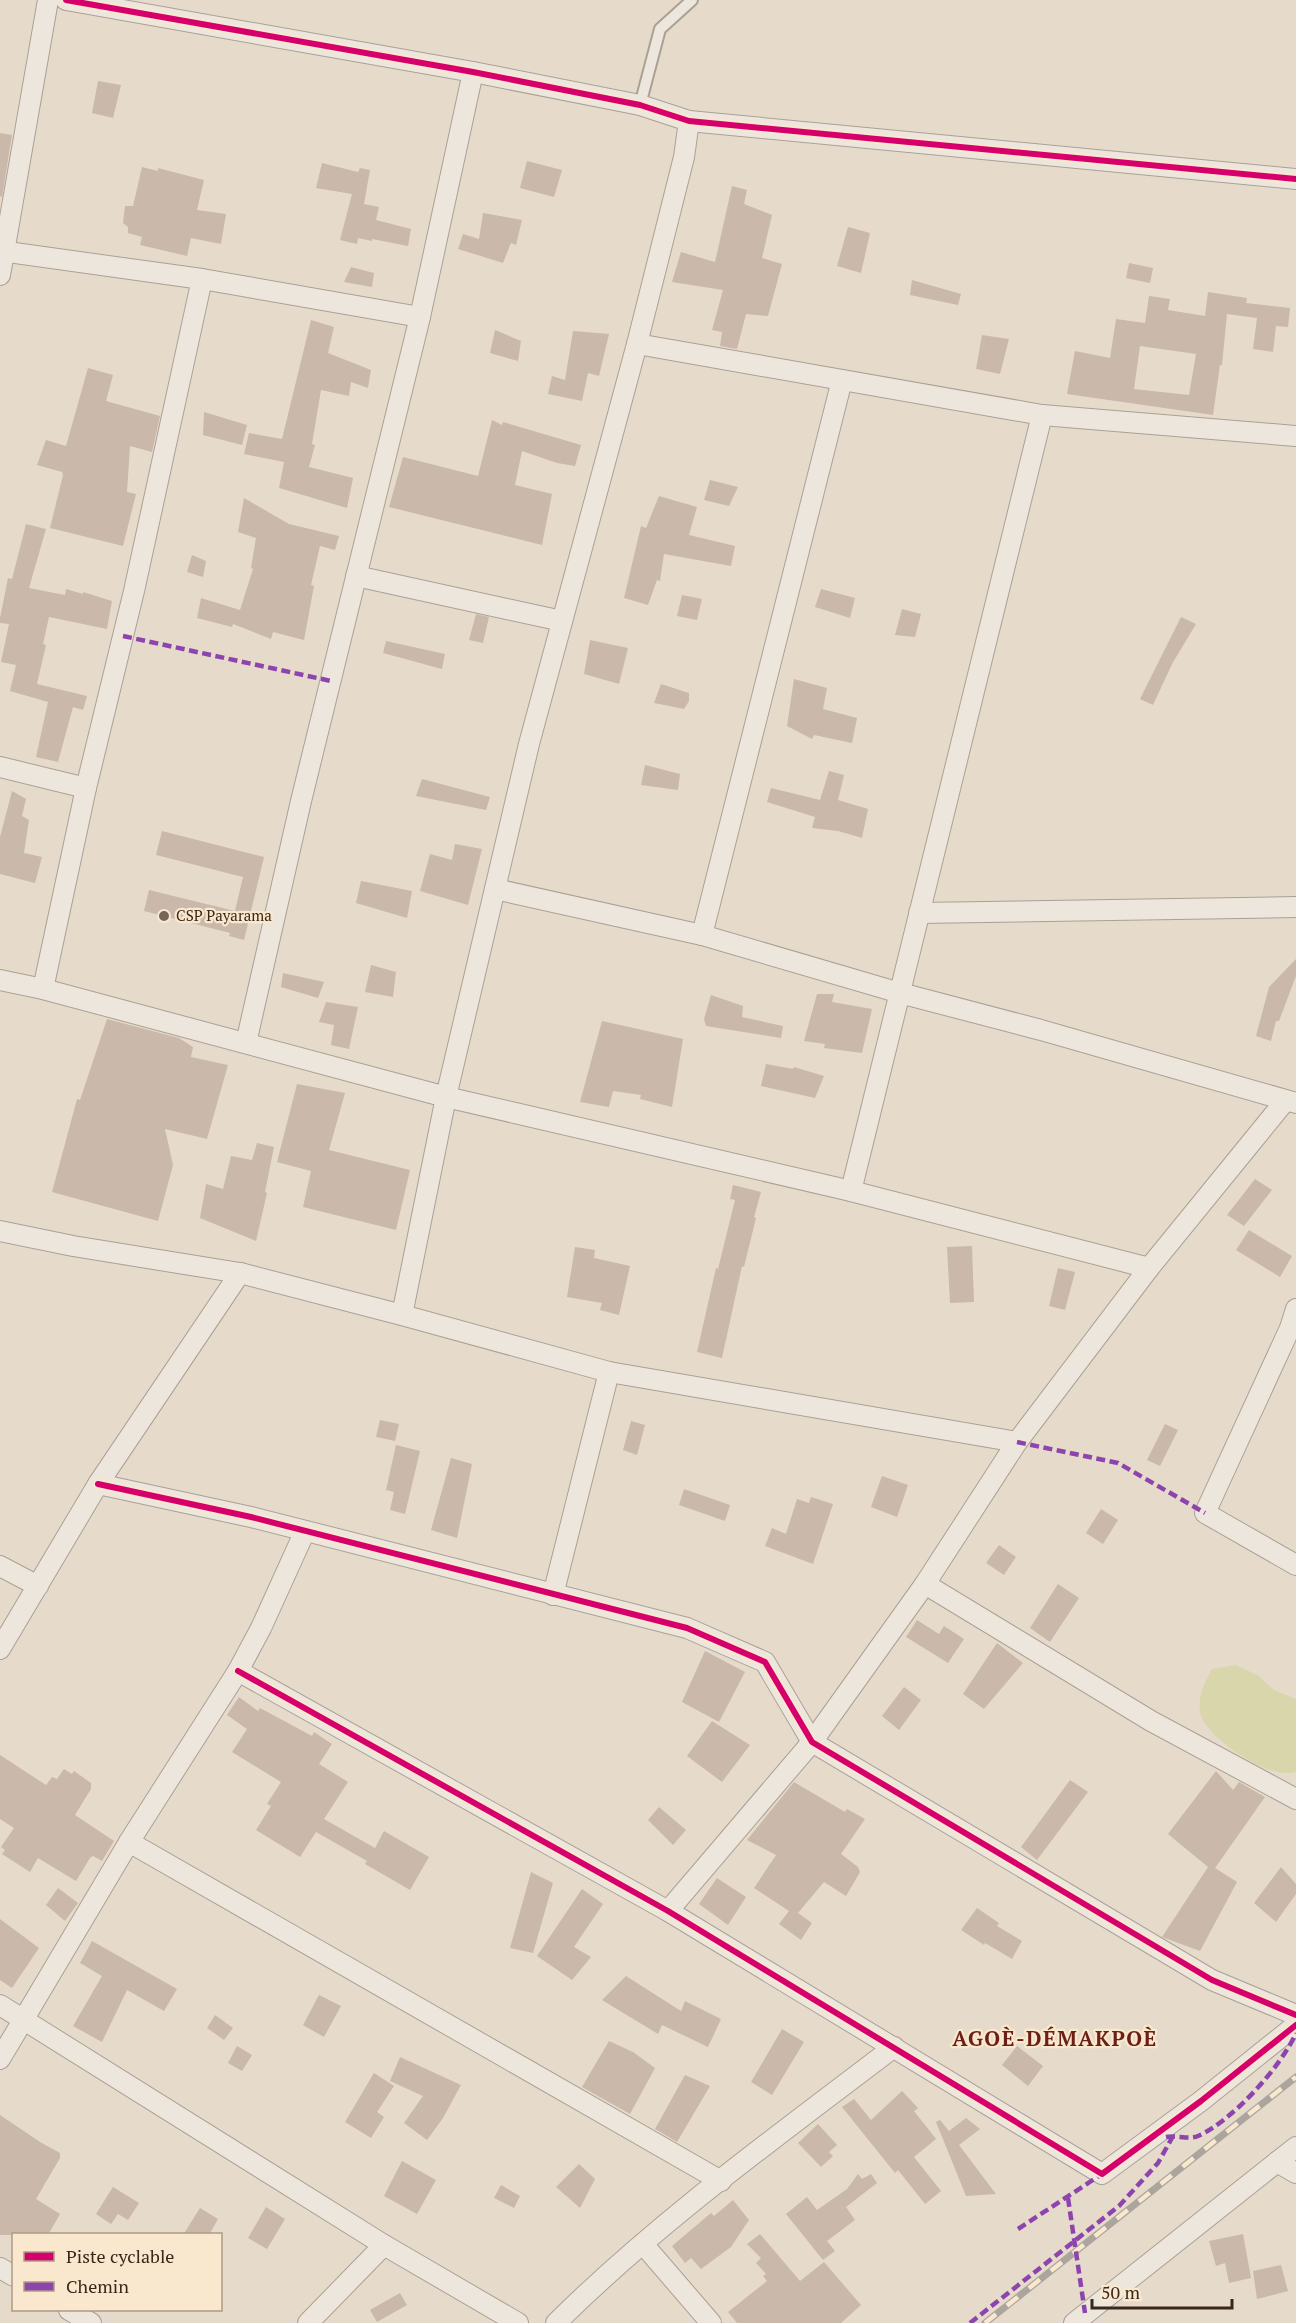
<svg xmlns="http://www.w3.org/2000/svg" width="1296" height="2323" font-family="'PT Serif',serif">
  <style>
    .green { fill: #dad6ab }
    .building { fill: #cab8ab; fill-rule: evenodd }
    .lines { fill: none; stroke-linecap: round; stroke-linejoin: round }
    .service-casing { stroke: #aba094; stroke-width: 14 }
    .minor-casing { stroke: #aba094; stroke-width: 22 }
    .service { stroke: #ede6dd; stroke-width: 10 }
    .minor { stroke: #ede6dd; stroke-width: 20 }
    .rail-casing { stroke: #aca59d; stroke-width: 7 }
    .rail { stroke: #f9e8ce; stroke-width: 4.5; stroke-dasharray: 14; stroke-linecap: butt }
    .quiet { stroke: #8e44ad; stroke-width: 4.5; stroke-dasharray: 9 4.5; stroke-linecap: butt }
    .cycleway-casing { stroke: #f9e8ce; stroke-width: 10 }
    .cycleway { stroke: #d6006c; stroke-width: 6 }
    .poi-dot { fill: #766658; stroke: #f9e8ce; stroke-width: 2 }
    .labels { text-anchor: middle; stroke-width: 4.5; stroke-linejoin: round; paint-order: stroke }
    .poi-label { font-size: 15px; fill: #3a271b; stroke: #f9e8ce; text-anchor: start }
    .district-label { font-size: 21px; font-weight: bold; letter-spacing: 1.5px; fill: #6c1f16; stroke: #f9e8ce }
  </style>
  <rect width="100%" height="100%" fill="#e6dbca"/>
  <!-- green -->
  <path class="green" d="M1236,1665l23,11 15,14 22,9v73c-26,8 -83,-30 -94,-54 -7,-16 2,-35 10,-49z"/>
  <!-- building -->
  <g class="building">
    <path d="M98,81l23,4 -8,33 -21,-5z"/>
    <path d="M0,133l12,2 -10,62 -2,-1z"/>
    <path d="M527,161l35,9 -8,27 -34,-9z"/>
    <path d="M322,163l36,9 2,-4 10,2 -6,34 15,3 -3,13 35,9 -3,17 -36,-7v2l-14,-3 -1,6 -17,-4 12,-46 -36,-6z"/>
    <path d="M142,167l16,4v-3l46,12 -7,30 29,4 -5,30 -30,-6 -4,18 -47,-11 2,-8 -14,-4v-6l-5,-4 2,-17h8z"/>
    <path d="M732,186l15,4 -3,14 28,11 -10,43 20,6 -14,52 -22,-2 -9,35 -17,-3 2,-14 -10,-2 11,-40 -51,-8 9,-30 34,10z"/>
    <path d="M483,213l39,7 -6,25 -5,-2 -8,20 -45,-14 5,-15 16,5z"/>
    <path d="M848,227l22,6 -9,40 -24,-7z"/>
    <path d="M1129,263l24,5 -3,15 -24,-5z"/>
    <path d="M351,267l23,6 -2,14 -28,-5z"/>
    <path d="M912,280l49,14 -3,11 -48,-10z"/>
    <path d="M1208,292l39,6 -1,5 44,5 -2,19 -12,-1 -3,26 -20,-3 4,-31 -30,-4 -5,51h-2l-7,50 -146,-21 8,-43 35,7 6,-39 29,4 4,-27 21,3 -2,11 37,6zM1140,346l56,8 -7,41 -55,-6z"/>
    <path d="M311,320l23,7 -6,26 43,17 -3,18 -17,-6 -2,14 -28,-6 -9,54 3,1 -6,22 44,11 -6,30 -68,-20 5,-26 -40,-8 5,-21 33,6z"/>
    <path d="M495,330l26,11 -3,20 -28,-8z"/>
    <path d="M573,331l36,3 -10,42 -11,-3 -6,28 -34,-7 4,-18 13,4z"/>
    <path d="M982,335l27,4 -9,35 -24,-5z"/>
    <path d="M88,368l25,7 -7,26 54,15 -8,36 -22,-6 -3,46 9,2 -13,52 -73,-18 13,-53 -1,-3 -25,-7 9,-25 20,6z"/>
    <path d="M204,412l43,13 -5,20 -39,-10z"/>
    <path d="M492,420l10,5 1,-3 78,23 -6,21 -18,-3 -35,-12 -7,34 37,9 -10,51 -153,-38 14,-50 75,19z"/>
    <path d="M710,480l28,7 -9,19 -25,-6z"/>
    <path d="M659,496l38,11 -8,28 46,11 -4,20 -67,-12 -4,27 -3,-1 -9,25 -24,-7 17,-72 5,2z"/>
    <path d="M244,498l45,26 50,12 -4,14 -15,-4 -9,39 3,1 -10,54 -31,-8 -2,7 -38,-15 -1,3 -35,-9 4,-20 39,12 13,-41 -2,-1 5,-30 -18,-6z"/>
    <path d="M26,524l20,5 -17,59 36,7 1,-6 17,5v-2l29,9 -5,28 -58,-12 -6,27 3,1 -9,39 50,12 -4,14 -10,-3 -15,55 -22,-5 12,-55 -38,-11 6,-26 -15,-3 8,-38 -9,-1v-5l8,-40 4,1z"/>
    <path d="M192,555l14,6 -3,16 -16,-5z"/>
    <path d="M821,589l34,9 -5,20 -35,-11z"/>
    <path d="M682,595l20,4 -5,21 -20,-4z"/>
    <path d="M902,609l19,5 -6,23 -20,-2z"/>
    <path d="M476,614l13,3 -6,26 -14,-3z"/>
    <path d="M1181,617l15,7 -24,40 -19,41 -13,-6z"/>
    <path d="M590,640l38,8 -9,36 -35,-10z"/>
    <path d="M386,641l59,13 -3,15 -59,-16z"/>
    <path d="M794,679l33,9 -4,21 34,9 -5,25 -38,-8 -2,4 -25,-13z"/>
    <path d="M661,684l28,9v8l-5,8 -30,-6z"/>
    <path d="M645,765l35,9 -2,16 -37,-5z"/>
    <path d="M829,771l15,4 -6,25 30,9 -6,29 -24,-7 -26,-3 3,-11 -48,-15 4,-14 49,12z"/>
    <path d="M422,779l68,18 -4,13 -70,-14z"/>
    <path d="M12,791l14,8 -4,17 7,4 -5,33 18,4 -7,26 -35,-9v-37z"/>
    <path d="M162,831l102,26 -20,83 -15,-4 1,-3 -86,-22 5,-21 86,21 8,-34 -87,-22z"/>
    <path d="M455,844l27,5 -14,56 -48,-14 10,-37 22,6z"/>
    <path d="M361,881l51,10 -5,27 -51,-15z"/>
    <path d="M1296,959v17l-17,45h-3l-5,20 -15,-5 13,-49z"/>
    <path d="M371,965l25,7 -3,25 -28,-5z"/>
    <path d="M283,973l41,9 -6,16 -37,-11z"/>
    <path d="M817,994h17l-2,8 40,7 -10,44 -38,-5 1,-4 -21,-3z"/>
    <path d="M711,995l32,11 -1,11 41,9 -2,12 -75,-12 -2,-7z"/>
    <path d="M326,1002l32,5 -9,42 -18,-4 3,-20 -15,-3z"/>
    <path d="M107,1019l72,19 14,9 -2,10 37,8 -21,74 -42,-10 8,36 -15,56 -106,-29 25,-93 3,1z"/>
    <path d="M602,1021l81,18 -11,68 -32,-8 1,-4 -28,-4 -4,16 -29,-5z"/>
    <path d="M766,1064l27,5 1,-2 30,9 -9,22 -54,-12z"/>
    <path d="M297,1084l48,9 -16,57 81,20 -14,60 -93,-23 8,-36 -34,-9z"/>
    <path d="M257,1143l17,4 -9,45 2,1 -11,48 -56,-23 6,-34 17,5 8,-33 21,4z"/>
    <path d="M1255,1179l17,11 -28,36 -17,-11z"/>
    <path d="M733,1185l28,7 -7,25 2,1 -12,49 -2,-1 -20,92 -25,-6 19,-84 2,1 17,-69 -5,-1z"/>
    <path d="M1249,1230l43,26 -12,21 -44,-27z"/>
    <path d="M972,1246l2,56 -24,1 -3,-56z"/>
    <path d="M575,1247l20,3 -1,8 36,8 -11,49 -19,-5 2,-7 -35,-6z"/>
    <path d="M1058,1268l17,4 -10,38 -16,-4z"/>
    <path d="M380,1420l19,4 -4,17 -19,-4z"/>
    <path d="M631,1421l14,4 -8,30 -14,-5z"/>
    <path d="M1165,1424l13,6 -18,36 -13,-6z"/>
    <path d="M396,1445l24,6 -15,63 -15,-4 4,-18 -8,-2z"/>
    <path d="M451,1458l21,6 -15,74 -26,-8z"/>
    <path d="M882,1476l26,9 -11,32 -26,-10z"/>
    <path d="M684,1489l46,16 -5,16 -46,-16z"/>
    <path d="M811,1497l22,7 -20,60 -48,-18 7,-18 14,6 11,-35 12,4z"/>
    <path d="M1101,1509l17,11 -15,24 -17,-11z"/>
    <path d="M999,1545l17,12 -12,18 -18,-12z"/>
    <path d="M1058,1584l21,14 -29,44 -20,-14z"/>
    <path d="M917,1620l22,14 5,-8 20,13 -16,24 -42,-26z"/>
    <path d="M997,1643l26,20 -39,46 -21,-15z"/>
    <path d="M705,1651l40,21 -26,50 -37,-20z"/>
    <path d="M904,1687l17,13 -22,30 -17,-14z"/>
    <path d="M239,1697l19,14 2,-3 52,28 2,-4 18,12 -13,20 29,18 -24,37 51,29 9,-17 45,26 -19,33 -45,-26 2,-3 -51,-29 -16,25 -44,-27 15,-24 -4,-2 14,-22 -49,-30 15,-23 -20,-14z"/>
    <path d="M712,1721l38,24 -28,37 -35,-26z"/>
    <path d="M0,1755l46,30 6,-8 5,2 7,-10 8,5 2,-3 17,12v6l-16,26 39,26 -12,20 -9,-5 -3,2 -14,23 -38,-23 -8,14 -28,-18 3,-4 -4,-3 13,-19 -14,-9z"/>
    <path d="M1216,1771l17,19 6,-8 26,15 -50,71 22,14 -37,69 -38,-14 46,-70 -40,-33z"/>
    <path d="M1070,1780l18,12 -51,68 -16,-13z"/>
    <path d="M794,1782l51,30 2,-3 18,10 -24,35 17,13 2,5 -14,24 -22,-14 -26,31 14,10 -11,17 -22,-16 10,-13 -35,-23 22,-33 -29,-15z"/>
    <path d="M659,1807l27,23 -13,15 -25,-25z"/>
    <path d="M1281,1867l15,17v10l-20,28 -22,-19z"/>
    <path d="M531,1872l22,11 -20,70 -23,-5z"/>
    <path d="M717,1878l29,19 -18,28 -29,-21z"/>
    <path d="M58,1888l20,15 -13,18 -19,-16z"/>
    <path d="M582,1889l21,15 -29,43 17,10 -19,23 -35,-24z"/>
    <path d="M977,1908l22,15 -2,3 25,15 -10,18 -27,-16 -1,2 -23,-15z"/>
    <path d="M0,1919l39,29 -27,40 -12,-8z"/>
    <path d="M92,1941l85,48 -13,22 -37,-21 -25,52 -29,-16 29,-50 -22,-13z"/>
    <path d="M626,1976l55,35 4,-10 36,18 -13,28 -46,-22 -4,9 -56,-34z"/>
    <path d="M319,1995l22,11 -17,31 -21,-12z"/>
    <path d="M215,2015l18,13 -9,12 -17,-12z"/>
    <path d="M782,2029l22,13 -32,53 -21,-13z"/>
    <path d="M609,2041l24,11 22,16 -25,46 -48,-27z"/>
    <path d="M237,2046l15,9 -10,16 -14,-8z"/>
    <path d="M1017,2046l26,20 -15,20 -26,-21z"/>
    <path d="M400,2057l61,28 -18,33 -16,22 -23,-17 19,-27 -33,-15z"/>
    <path d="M374,2073l20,13 -17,26 7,5 -13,21 -26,-16z"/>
    <path d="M685,2075l25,11 -33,56 -22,-13z"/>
    <path d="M902,2091l16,17 -4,3 22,28 -22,18 27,34 -16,13 -27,-34 -3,3 -53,-66 12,-8 17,21z"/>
    <path d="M0,2115l40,27 20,11v5l-24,41 24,15 -12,21h-48z"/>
    <path d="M966,2118l14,11 -21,16 37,49 -30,2 -30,-74 4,-2 9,11z"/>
    <path d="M818,2124l19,21 -8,7 4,4 -12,11 -23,-24z"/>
    <path d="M402,2161l34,19 -19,34 -33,-18z"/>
    <path d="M579,2164l16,15 -15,29 -24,-21z"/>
    <path d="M858,2174l4,5 9,-5 6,9 -31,24 9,13 -28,21 8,10 -12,9 -37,-46 21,-17 10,13 30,-21z"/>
    <path d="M501,2185l19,11 -6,12 -20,-10z"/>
    <path d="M113,2187l26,16 -11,17 -10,-6 -7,10 -15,-10z"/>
    <path d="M733,2200l16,20 -18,27 -30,22 -10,-11 -6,5 -13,-17 39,-33 3,3z"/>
    <path d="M266,2207l19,12 -18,30 -19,-11z"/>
    <path d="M200,2208l18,11 -9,16h-26z"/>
    <path d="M760,2234l40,47 24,-19 37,43 -20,18h-104l-9,-11 39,-31 -4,-5 3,-2 -10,-11 5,-5 -14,-14z"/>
    <path d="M1243,2234l8,44 -22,5 -4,-20 -9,3 -7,-25z"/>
    <path d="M1281,2265l7,26 -31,8 -4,-28z"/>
    <path d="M400,2293l7,12 -30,17 -7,-12z"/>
  </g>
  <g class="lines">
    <defs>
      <path id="service" d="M640,105l20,-76 32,-29"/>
      <g id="minor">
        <path d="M66,0l407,72 167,33 49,16 607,58"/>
        <path d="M0,251l202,28 218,38"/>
        <path d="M0,275l48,-275"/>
        <path d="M637,344l405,71 254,21"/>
        <path d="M356,576l206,45"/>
        <path d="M0,767l86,21"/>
        <path d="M495,889l207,46 198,58 141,37 255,73"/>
        <path d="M919,913l377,-6"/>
        <path d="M702,935l140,-555"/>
        <path d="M0,980l43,9 403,108 405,94 298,77"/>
        <path d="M43,989l43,-201 48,-197 68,-312"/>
        <path d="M246,1043l55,-242 119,-484 53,-245"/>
        <path d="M851,1191l191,-776"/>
        <path d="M0,1231l73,15 167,27 162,42 207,57 408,70"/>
        <path d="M1296,1309l-6,19 -85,185 91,52"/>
        <path d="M402,1315l44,-218 83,-353 108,-400 47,-187 5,-36"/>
        <path d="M98,1484l153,33 436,111 78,34 47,80 400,238 84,35"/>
        <path d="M0,1566l38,20"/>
        <path d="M925,1584l226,137 145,78"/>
        <path d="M553,1595l56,-223"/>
        <path d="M0,1649l98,-165 142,-211"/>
        <path d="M238,1671l430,240 434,263 99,-73 95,-76"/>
        <path d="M129,1842l592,339"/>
        <path d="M668,1911l144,-169 113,-158 92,-142 132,-174 136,-167"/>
        <path d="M0,2005l384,240 134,78"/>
        <path d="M0,2059l129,-217 109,-171 23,-43 44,-97"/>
        <path d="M1277,2162l19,11"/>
        <path d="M643,2244l68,79"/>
        <path d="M0,2268l14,8"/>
        <path d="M69,2310l22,13"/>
        <path d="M308,2323l76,-78"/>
        <path d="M556,2323c103,-102 223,-188 338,-276"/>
        <path d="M1074,2323l222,-176"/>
      </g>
    </defs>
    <!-- service casing -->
    <use href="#service" class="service-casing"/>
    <!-- minor casing -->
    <use href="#minor" class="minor-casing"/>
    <!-- service -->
    <use href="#service" class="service"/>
    <!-- minor -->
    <use href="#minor" class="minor"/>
    <defs>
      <path id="rail" d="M985,2323l311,-246"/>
    </defs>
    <!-- rail casing -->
    <use href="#rail" class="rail-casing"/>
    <!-- rail -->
    <use href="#rail" class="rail"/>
    <!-- quiet -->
    <g class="quiet">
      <path d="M123,636l208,45"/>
      <path d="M1017,1442l101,21 87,50"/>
      <path d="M1166,2137c10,-2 23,3 32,-1 34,-15 83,-69 98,-103"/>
      <path d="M1068,2198l17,115"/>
      <path d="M1018,2229l84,-55"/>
      <path d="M970,2323l149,-117 39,-43 15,-27"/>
    </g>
    <defs>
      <g id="cycleway">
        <path d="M66,0l407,72 167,33 49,16 607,58"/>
        <path d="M98,1484l153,33 436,111 78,34 47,80 400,238 84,35"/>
        <path d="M238,1671l430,240 434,263 99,-73 95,-76"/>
      </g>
    </defs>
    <!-- cycleway casing -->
    <use href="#cycleway" class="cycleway-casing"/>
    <!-- cycleway -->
    <use href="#cycleway" class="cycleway"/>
  </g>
  <!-- markers -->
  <circle class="poi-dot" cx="164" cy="916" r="6"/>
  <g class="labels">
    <!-- poi labels -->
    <g class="poi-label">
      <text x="176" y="921">CSP Payarama</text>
    </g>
    <!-- district labels -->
    <g class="district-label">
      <text x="1055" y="2046">AGOÈ-DÉMAKPOÈ</text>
    </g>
  </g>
  <!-- legend -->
  <rect x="12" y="2233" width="210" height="78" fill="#f9e8ce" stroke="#ad9b86" stroke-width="1.5"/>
  <rect x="24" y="2252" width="30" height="9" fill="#d6006c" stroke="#ad9b86" stroke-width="1.5"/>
  <text x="66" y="2263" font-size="18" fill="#3a271b">Piste cyclable</text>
  <rect x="24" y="2282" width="30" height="9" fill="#8e44ad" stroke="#ad9b86" stroke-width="1.5"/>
  <text x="66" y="2293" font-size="18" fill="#3a271b">Chemin</text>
  <!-- scale -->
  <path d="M1092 2299v9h140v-9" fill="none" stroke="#3a271b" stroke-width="3"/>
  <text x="1101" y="2299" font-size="18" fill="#3a271b" stroke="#f9e8ce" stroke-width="4.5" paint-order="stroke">50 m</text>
</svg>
